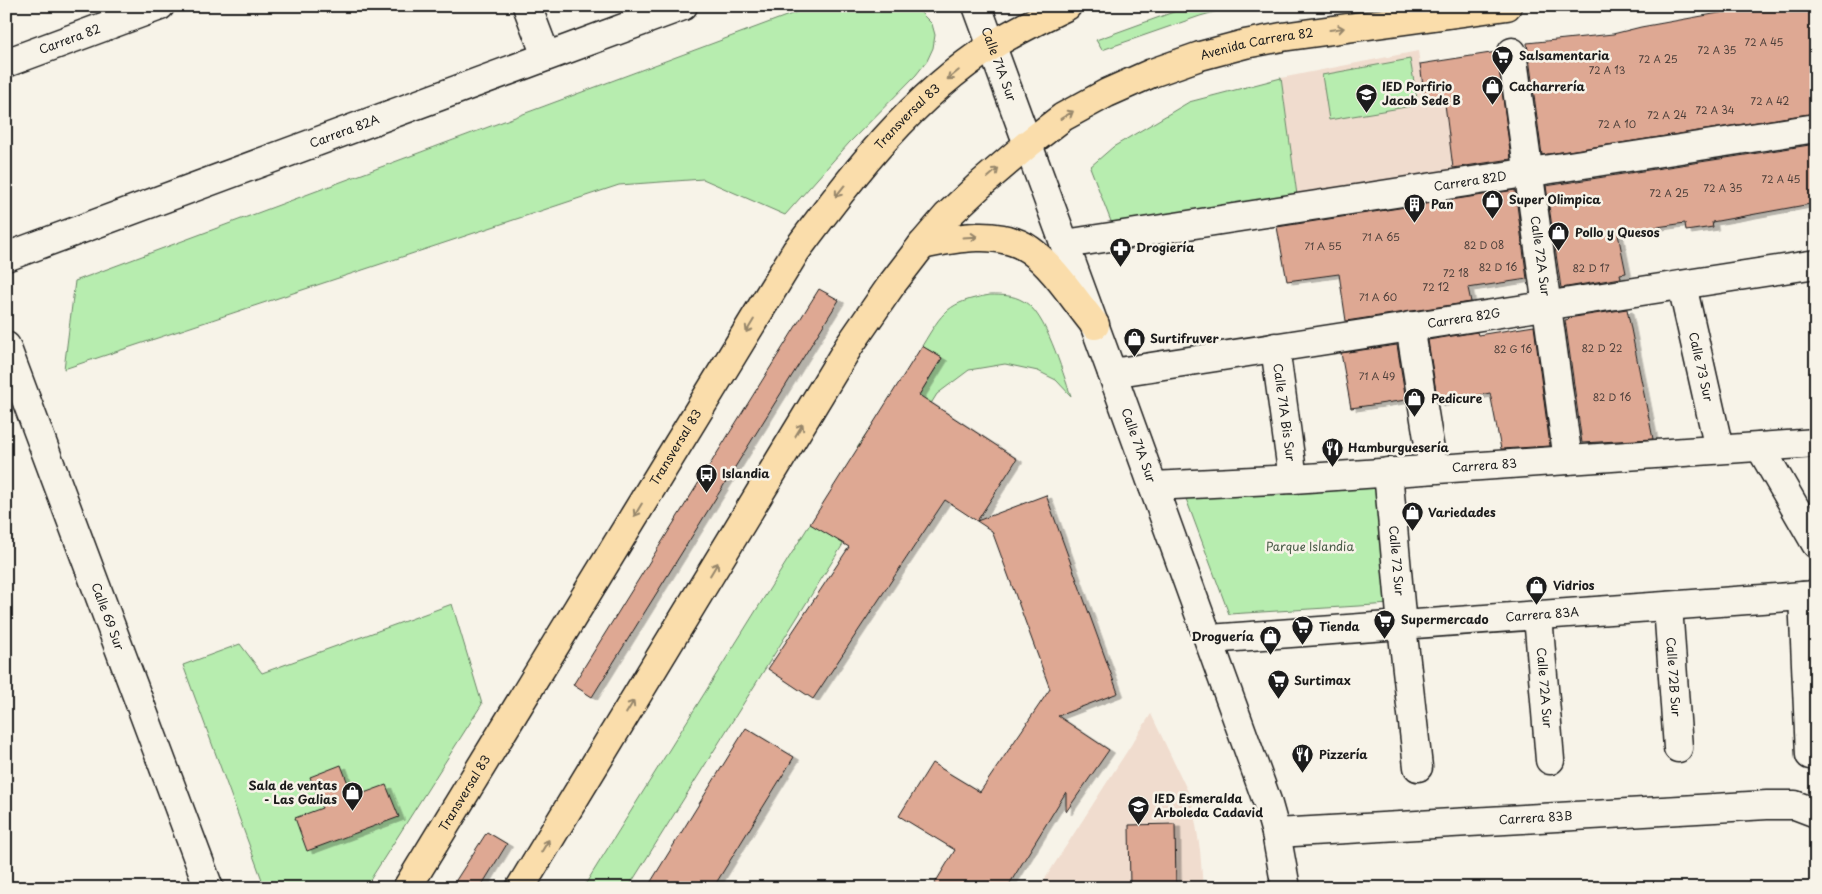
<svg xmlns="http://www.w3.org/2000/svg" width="1822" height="894" font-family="'Playpen Sans',sans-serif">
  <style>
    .built { fill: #f0dcce }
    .green { fill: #b7edaf; stroke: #6a8466 }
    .building { fill: #dea893; stroke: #1c1c1c; filter: url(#shadow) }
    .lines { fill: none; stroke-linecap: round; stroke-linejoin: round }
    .minor-casing { stroke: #1c1c1c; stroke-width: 31 }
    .major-casing { stroke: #1c1c1c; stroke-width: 31 }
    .minor { stroke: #f7f3e8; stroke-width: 28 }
    .major { stroke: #faddab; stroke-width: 28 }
    .oneway { stroke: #96866b }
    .labels { text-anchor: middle; stroke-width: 5; stroke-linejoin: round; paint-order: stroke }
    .number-label { font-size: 10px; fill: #4c3f3a }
    .street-label { font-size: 12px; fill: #1c1c1c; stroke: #f7f3e8 }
    .poi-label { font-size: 12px; font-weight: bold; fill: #1c1c1c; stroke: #f7f3e8; text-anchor: start }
    .park-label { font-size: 12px; fill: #4a5b48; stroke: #f7f3e8 }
  </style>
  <defs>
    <filter id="shadow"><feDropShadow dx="5.5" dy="3" stdDeviation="0" flood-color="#0004"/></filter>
  </defs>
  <rect width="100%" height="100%" fill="#f7f3e8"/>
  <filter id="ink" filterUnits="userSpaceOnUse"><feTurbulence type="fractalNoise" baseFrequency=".02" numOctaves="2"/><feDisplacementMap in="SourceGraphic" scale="10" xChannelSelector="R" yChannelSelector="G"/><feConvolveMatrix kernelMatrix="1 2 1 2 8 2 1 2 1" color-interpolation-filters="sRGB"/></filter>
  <g filter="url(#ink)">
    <!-- built -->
    <g class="built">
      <path d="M1418,51l7,48 19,-2 10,78 -157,20 -16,-117z"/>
      <path d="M1151,714l41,86 8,50 3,38h-164z"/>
    </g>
    <!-- green -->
    <g class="green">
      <path d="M813,6h101l18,18 3,11 -2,13 -6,13 -11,14 -67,68 -64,72 -82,-36 -84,6 -555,184 11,-88z"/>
      <path d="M1190,6h46l-36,10 -98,34 -6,-10z"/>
      <path d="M1410,59l8,46 -89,15 -7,-45z"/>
      <path d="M1281,78l16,117 -185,29 -22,-57 23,-20 76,-45z"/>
      <path d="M990,295c12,0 23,0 33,6 23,11 39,71 48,95l-15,-16 -18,-9 -33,-7 -36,6 -32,24 -309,494h-45l227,-364 66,-65 -19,-11 18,-26 20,12 47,-76 -20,-12c21,-35 26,-44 68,-51z"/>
      <path d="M1379,479l12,125 -162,10 -44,-118z"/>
      <path d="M452,604l30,100 -117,184h-100l-82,-223 57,-21 22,29z"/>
    </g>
    <!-- building -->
    <g class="building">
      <path d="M1770,6h46v107l-274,42 -15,-112 86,-9 28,-7 78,-14z"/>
      <path d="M1497,52l14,107 -58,9 -9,-72 -19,4 -5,-36z"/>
      <path d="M1816,144v59l-104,19 1,5 -27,4 -1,-8 -42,6 -25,5 8,39 -6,1 1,4 -60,10 -15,-102z"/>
      <path d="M1515,190l12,89 -59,9 3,14 -125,19 -7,-47 -52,7 -10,-54z"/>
      <path d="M819,289l20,11 -247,397 -19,-12z"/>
      <path d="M1627,309l26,130 -71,4 -17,-123 4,-1 -1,-1z"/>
      <path d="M1534,326l16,120 -49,3 -11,-56 -52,11 -10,-64 49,-8 1,3z"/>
      <path d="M1397,345l9,55 -55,8 -10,-55z"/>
      <path d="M922,346l20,12 -23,37 98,64 -40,62 69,-26 72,198 -60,23 51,34 -43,62v-20l-59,96h-75l23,-38 -56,-34 33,-53 48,29 70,-103 -58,-158 -47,-31 -132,199 -45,-30 81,-122 -39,-23z"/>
      <path d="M746,728l48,29 -81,131h-66z"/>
      <path d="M341,765l12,32 33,-12 13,32 -92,34 -12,-33 27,-10 -12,-31z"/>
      <path d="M1175,824l1,64h-46l-1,-63z"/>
      <path d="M487,832l20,12 -27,44h-29z"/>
    </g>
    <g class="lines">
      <defs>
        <g id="minor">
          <path d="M527,6l19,50"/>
          <path id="s1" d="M977,6l135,367 155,428 9,32 10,55"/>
          <path id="s2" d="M1512,52l56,408"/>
          <path id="s3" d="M6,63l154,-57"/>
          <path id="s4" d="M1065,244l751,-116"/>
          <path id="s5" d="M6,257l677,-251"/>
          <path id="s6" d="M1682,285l37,164"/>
          <path d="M1410,326l23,143"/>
          <path id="s7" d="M6,346l203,542"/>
          <path id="s8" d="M1275,347l18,132"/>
          <path id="s9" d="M1112,373l704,-109"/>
          <path d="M1760,447l56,97"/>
          <path id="s10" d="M1388,472l14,154 16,141"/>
          <path id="s11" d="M1153,486l140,-7 523,-36"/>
          <path d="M1803,596l7,159"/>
          <path id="s12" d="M1668,606l10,142"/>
          <path id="s13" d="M1538,616l12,144"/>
          <path id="s14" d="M1209,639l607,-44"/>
          <path id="s15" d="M1276,833l491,-28h28l21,8"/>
        </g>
        <g id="major">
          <path d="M922,245c32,-7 79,-16 108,5 25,18 45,51 65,75"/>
          <path id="s16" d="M407,888l389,-637c57,-77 116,-154 197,-206 24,-15 49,-27 74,-39"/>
          <path id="s17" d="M520,888l329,-542 43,-62 30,-39 25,-29 33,-31 48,-41 35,-27 44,-24 45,-20 48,-17 45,-12 37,-7 225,-31"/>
        </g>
      </defs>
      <!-- minor casing -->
      <use href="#minor" class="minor-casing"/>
      <!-- major casing -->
      <use href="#major" class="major-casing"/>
      <!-- minor -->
      <use href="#minor" class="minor"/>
      <!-- major -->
      <use href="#major" class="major"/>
    </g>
    <!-- one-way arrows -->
    <defs><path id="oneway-shaft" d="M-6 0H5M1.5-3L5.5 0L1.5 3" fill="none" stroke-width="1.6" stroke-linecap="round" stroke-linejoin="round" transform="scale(1.25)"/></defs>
    <g class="oneway">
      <use href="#oneway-shaft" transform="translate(1337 29) rotate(-8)"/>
      <use href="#oneway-shaft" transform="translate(953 75) rotate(141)"/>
      <use href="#oneway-shaft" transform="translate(1067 115) rotate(-31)"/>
      <use href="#oneway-shaft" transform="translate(993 173) rotate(-41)"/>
      <use href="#oneway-shaft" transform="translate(840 191) rotate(128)"/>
      <use href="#oneway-shaft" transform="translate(970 237) rotate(-3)"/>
      <use href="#oneway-shaft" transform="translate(750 326) rotate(121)"/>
      <use href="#oneway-shaft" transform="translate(799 430) rotate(-59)"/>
      <use href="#oneway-shaft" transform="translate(638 510) rotate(121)"/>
      <use href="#oneway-shaft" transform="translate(714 569) rotate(-59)"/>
      <use href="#oneway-shaft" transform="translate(630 707) rotate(-59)"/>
      <use href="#oneway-shaft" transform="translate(545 846) rotate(-59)"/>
    </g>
  </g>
  <!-- icons -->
  <defs>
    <symbol id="supermarket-pin" viewBox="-11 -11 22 30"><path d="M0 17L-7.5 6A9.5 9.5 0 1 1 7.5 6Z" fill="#1c1c1c" stroke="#f7f3e8"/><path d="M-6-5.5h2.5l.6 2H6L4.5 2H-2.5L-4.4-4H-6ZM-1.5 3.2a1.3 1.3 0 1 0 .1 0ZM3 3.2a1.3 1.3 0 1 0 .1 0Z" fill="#fff"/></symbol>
    <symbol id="shop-pin" viewBox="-11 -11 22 30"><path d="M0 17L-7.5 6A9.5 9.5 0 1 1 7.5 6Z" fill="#1c1c1c" stroke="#f7f3e8"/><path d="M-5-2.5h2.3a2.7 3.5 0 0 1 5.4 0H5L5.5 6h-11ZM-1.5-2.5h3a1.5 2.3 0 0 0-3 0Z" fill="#fff"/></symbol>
    <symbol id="school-pin" viewBox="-11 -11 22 30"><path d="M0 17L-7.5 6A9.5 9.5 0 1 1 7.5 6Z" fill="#1c1c1c" stroke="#f7f3e8"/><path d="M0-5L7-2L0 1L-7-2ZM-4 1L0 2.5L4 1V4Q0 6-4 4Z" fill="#fff"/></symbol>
    <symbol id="building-pin" viewBox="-11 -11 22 30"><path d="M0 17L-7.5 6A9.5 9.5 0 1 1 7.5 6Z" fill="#1c1c1c" stroke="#f7f3e8"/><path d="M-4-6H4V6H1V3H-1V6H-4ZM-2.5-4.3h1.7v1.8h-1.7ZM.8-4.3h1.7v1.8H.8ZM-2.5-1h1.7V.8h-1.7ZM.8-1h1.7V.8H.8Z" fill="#fff"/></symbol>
    <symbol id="pharmacy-pin" viewBox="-11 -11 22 30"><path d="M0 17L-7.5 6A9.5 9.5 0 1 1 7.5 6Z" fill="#1c1c1c" stroke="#f7f3e8"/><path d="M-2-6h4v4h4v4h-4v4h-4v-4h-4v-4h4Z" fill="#fff"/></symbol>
    <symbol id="restaurant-pin" viewBox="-11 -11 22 30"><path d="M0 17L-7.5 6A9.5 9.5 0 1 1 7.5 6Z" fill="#1c1c1c" stroke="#f7f3e8"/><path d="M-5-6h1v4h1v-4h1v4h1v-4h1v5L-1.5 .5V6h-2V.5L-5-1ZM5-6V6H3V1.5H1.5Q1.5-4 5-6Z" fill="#fff"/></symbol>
    <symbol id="bus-pin" viewBox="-11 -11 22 30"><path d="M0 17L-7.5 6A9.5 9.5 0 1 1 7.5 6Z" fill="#1c1c1c" stroke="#f7f3e8"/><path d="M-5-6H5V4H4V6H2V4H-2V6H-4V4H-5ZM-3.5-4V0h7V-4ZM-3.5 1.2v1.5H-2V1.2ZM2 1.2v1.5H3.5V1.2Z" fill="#fff"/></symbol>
  </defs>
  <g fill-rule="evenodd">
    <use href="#supermarket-pin" x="1490" y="44" width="25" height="34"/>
    <use href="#shop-pin" x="1480" y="74" width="25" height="34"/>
    <use href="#school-pin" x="1354" y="82" width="25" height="34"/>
    <use href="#shop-pin" x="1480" y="188" width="25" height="34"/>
    <use href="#building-pin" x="1402" y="192" width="25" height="34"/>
    <use href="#shop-pin" x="1546" y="220" width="25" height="34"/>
    <use href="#pharmacy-pin" x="1108" y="236" width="25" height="34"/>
    <use href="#shop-pin" x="1122" y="326" width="25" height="34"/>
    <use href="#shop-pin" x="1402" y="386" width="25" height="34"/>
    <use href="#restaurant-pin" x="1320" y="436" width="25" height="34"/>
    <use href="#bus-pin" x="694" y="462" width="25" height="34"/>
    <use href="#shop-pin" x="1400" y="500" width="25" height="34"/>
    <use href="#shop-pin" x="1524" y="574" width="25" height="34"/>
    <use href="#supermarket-pin" x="1372" y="608" width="25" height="34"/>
    <use href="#supermarket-pin" x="1290" y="614" width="25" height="34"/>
    <use href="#shop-pin" x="1258" y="624" width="25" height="34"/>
    <use href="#supermarket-pin" x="1266" y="668" width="25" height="34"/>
    <use href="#restaurant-pin" x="1290" y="742" width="25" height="34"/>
    <use href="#shop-pin" x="340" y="780" width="25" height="34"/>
    <use href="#school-pin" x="1126" y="794" width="25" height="34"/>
  </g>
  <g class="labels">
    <!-- number labels -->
    <g class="number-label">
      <text x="1764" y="46">72 A 45</text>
      <text x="1717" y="54">72 A 35</text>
      <text x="1658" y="63">72 A 25</text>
      <text x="1607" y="74">72 A 13</text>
      <text x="1770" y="105">72 A 42</text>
      <text x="1715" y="114">72 A 34</text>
      <text x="1667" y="119">72 A 24</text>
      <text x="1617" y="128">72 A 10</text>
      <text x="1781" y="183">72 A 45</text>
      <text x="1723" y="192">72 A 35</text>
      <text x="1669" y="197">72 A 25</text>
      <text x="1381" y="241">71 A 65</text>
      <text x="1484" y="249">82 D 08</text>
      <text x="1323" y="250">71 A 55</text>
      <text x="1498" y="271">82 D 16</text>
      <text x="1591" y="272">82 D 17</text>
      <text x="1456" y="277">72 18</text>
      <text x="1436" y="291">72 12</text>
      <text x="1378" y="301">71 A 60</text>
      <text x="1602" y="352">82 D 22</text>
      <text x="1513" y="353">82 G 16</text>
      <text x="1377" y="380">71 A 49</text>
      <text x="1612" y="401">82 D 16</text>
    </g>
    <!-- street labels -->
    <g class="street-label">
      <text dy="4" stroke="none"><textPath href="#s3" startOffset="68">Carrera 82</textPath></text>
      <text dy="4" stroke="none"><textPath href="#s17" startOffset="1158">Avenida Carrera 82</textPath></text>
      <text dy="4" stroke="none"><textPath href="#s1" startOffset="62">Calle 71A Sur</textPath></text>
      <text dy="4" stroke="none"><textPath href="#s16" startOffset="921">Transversal 83</textPath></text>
      <text dy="4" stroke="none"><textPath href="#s5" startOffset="361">Carrera 82A</textPath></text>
      <text dy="4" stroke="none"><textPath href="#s4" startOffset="410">Carrera 82D</textPath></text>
      <text dy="4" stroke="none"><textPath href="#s2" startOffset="206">Calle 72A Sur</textPath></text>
      <text dy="4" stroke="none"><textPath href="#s9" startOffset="356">Carrera 82G</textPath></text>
      <text dy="4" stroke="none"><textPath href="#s6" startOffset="84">Calle 73 Sur</textPath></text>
      <text dy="4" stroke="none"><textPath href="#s8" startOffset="66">Calle 71A Bis Sur</textPath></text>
      <text dy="4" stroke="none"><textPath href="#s1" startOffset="468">Calle 71A Sur</textPath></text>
      <text dy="4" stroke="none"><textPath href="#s16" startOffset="516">Transversal 83</textPath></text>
      <text dy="4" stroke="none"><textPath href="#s11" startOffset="332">Carrera 83</textPath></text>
      <text dy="4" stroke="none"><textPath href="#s10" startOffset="89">Calle 72 Sur</textPath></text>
      <text dy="4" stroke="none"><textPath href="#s14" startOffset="334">Carrera 83A</textPath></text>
      <text dy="4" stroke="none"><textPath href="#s7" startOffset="289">Calle 69 Sur</textPath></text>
      <text dy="4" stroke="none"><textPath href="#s12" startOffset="71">Calle 72B Sur</textPath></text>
      <text dy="4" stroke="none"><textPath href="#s13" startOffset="72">Calle 72A Sur</textPath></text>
      <text dy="4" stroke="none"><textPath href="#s16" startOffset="111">Transversal 83</textPath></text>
      <text dy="4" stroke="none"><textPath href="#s15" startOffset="260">Carrera 83B</textPath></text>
    </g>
    <!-- poi labels -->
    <g class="poi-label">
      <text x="1519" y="60">Salsamentaria</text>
      <text x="1382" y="91">IED Porfirio<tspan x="1382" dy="14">Jacob Sede B</tspan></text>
      <text x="1509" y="91">Cacharrería</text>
      <text x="1509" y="204">Super Olimpica</text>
      <text x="1431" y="209">Pan</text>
      <text x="1575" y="237">Pollo y Quesos</text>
      <text x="1136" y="252">Drogiería</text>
      <text x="1150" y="343">Surtifruver</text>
      <text x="1431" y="403">Pedicure</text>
      <text x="1348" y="452">Hamburguesería</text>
      <text x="722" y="478">Islandia</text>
      <text x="1428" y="517">Variedades</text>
      <text x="1553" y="590">Vidrios</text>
      <text x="1401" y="624">Supermercado</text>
      <text x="1319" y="631">Tienda</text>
      <text x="1254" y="641" text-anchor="end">Droguería</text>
      <text x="1294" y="685">Surtimax</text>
      <text x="1319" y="759">Pizzería</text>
      <text x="337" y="790" text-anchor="end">Sala de ventas<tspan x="337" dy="14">- Las Galias</tspan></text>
      <text x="1154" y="803">IED Esmeralda<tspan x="1154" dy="14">Arboleda Cadavid</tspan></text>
    </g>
    <!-- park labels -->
    <g class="park-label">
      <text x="1310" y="551">Parque Islandia</text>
    </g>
  </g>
  <!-- margin -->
  <rect width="1822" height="894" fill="none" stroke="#f7f3e8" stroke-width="25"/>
  <rect x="12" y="12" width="1797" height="869" fill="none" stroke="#1c1c1c" stroke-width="2" filter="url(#ink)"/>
</svg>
